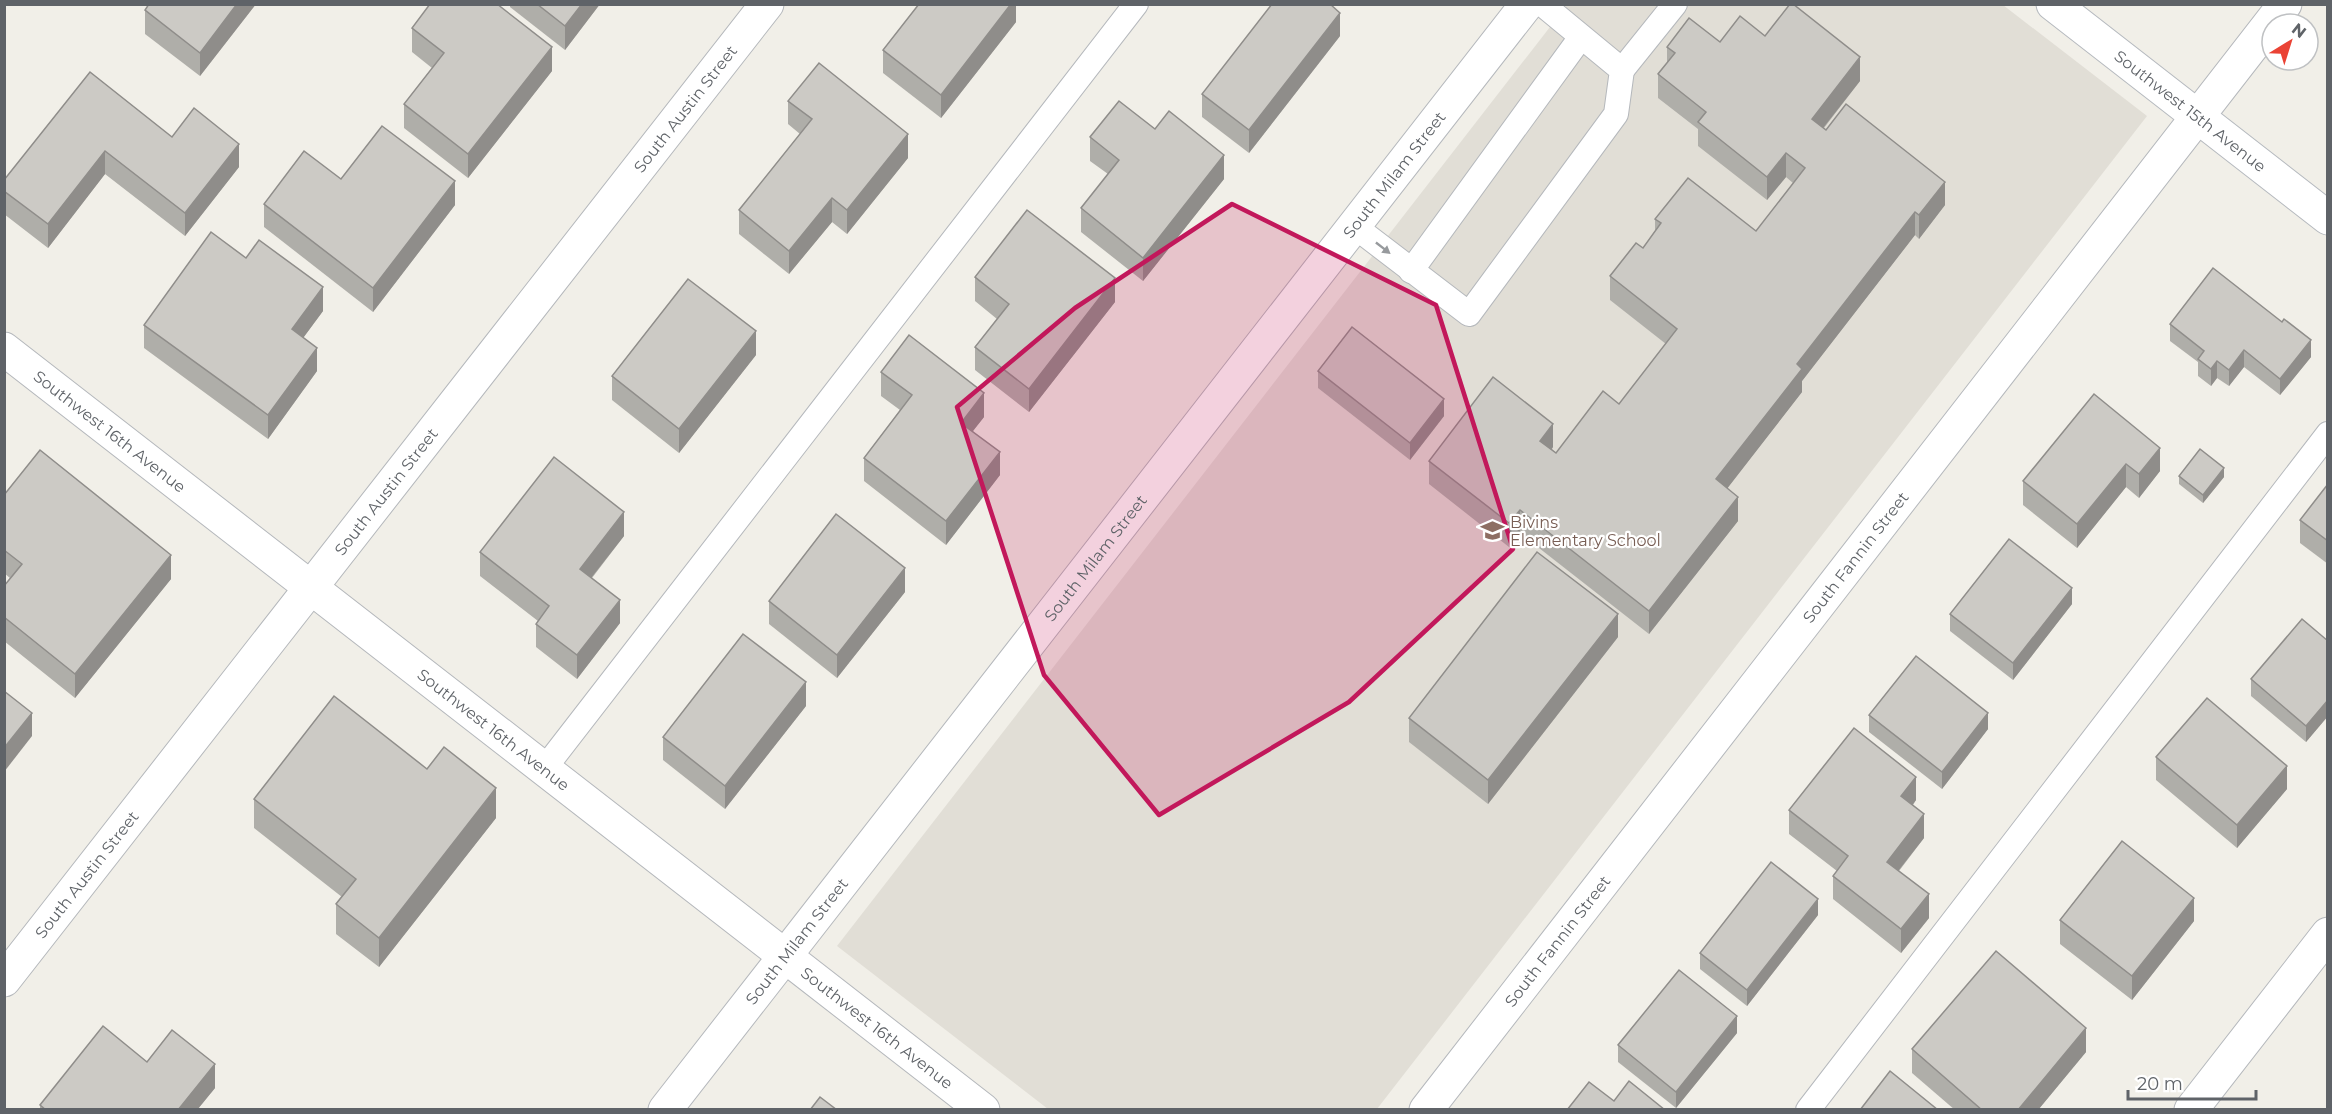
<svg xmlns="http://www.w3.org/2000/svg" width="2332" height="1114" font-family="Montserrat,sans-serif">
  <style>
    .education { fill: #e1ded6 }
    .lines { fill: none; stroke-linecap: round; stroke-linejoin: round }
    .service-casing { stroke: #b5b8bc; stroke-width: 26 }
    .minor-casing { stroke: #b5b8bc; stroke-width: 35 }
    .tertiary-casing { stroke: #b5b8bc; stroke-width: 35 }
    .secondary-casing { stroke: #b6babf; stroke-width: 35 }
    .service { stroke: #fff; stroke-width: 24 }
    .minor { stroke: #fff; stroke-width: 33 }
    .tertiary { stroke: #fff; stroke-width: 33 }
    .secondary { stroke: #fff; stroke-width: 33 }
    .wall { fill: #afaea9 }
    .shaded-wall { fill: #8f8d8a }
    .building { fill: #cccac5; stroke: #8f8d8a; stroke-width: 1.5 }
    .oneway { fill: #979a9d }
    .marked { fill: #c2185b; fill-opacity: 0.2; stroke: #c2185b; stroke-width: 4.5; stroke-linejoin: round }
    .labels { text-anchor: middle; stroke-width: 4.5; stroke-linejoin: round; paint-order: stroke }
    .street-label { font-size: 16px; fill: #5f6368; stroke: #fff }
    .education-label { font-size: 16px; fill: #785e54; stroke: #fff; text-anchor: start }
  </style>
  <rect width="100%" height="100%" fill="#f1efe8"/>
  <!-- education -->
  <path class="education" d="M1567,5h436l144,111 -770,993h-329l-211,-163z"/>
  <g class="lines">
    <defs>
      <g id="service">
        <path d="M1622,70l53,-66"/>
        <path d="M1354,226l115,88 147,-200 6,-44 -80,-66"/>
        <path d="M1411,271l170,-234"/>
        <path d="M544,769l592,-765"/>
        <path d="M1808,1110l520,-676"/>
      </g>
      <g id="minor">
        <path id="s1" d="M4,980l763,-976"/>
        <path id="s2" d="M665,1110l862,-1106"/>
        <path id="s3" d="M1426,1110l859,-1106"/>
        <path d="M2191,1110l137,-176"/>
      </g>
      <g id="tertiary">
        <path id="s4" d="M4,349l979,761"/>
      </g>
      <g id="secondary">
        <path id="s5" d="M2053,4l275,214"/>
      </g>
    </defs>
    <!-- service casing -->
    <use href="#service" class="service-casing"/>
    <!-- minor casing -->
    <use href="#minor" class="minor-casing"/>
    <!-- tertiary casing -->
    <use href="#tertiary" class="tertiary-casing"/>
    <!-- secondary casing -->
    <use href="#secondary" class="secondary-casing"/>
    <!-- service -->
    <use href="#service" class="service"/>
    <!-- minor -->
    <use href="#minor" class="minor"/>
    <!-- tertiary -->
    <use href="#tertiary" class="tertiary"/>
    <!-- secondary -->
    <use href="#secondary" class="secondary"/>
  </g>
  <!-- wall -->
  <g class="wall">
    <path d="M256,4l-56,72 -55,-42v-24z"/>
    <path d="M510,4h90l-35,46 -55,-43z"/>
    <path d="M1016,4v18l-75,96 -58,-45v-23z"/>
    <path d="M412,28l140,43 -84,107 -64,-50v-24l28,-36 -20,-16z"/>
    <path d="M1340,36l-91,117 -47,-36v-23z"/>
    <path d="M1765,36l95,45 -36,47 121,77 -26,34 -4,-4 -113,146v11l-75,96 11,33 -89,113 -129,-101 -11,14 -80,-63v-23l124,-14 -1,2 4,4 63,-49 47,-60 -56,-44v-24l33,-28 12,-17v-12l101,12 37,-48 -7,-6 -19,23 -69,-54v-17l-40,-31v-24l9,-11v-16l53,-5z"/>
    <path d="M90,72l82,65 67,30 -54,69 -80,-62 -57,74 -44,-34v-34z"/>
    <path d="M788,101l120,57 -61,76 -15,-12 -43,52 -50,-40v-24l61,-76 -12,-10z"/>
    <path d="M1155,129l69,50 -81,102 -62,-49v-24l27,-34 -18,-13v-24z"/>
    <path d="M341,179l114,26 -82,107 -109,-85v-23z"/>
    <path d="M246,258l77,53 -20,27 14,33 -49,68 -124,-91v-23z"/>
    <path d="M975,277l140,25 -86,110 -54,-42v-23l22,-28 -22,-18z"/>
    <path d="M2170,324l141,33 -31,38 -36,-28 -15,19 -12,-8 -6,8 -13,-10v-14l-28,-21z"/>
    <path d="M756,355l-77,98 -67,-53v-24z"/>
    <path d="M1318,371l126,45 -34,44 -92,-72z"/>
    <path d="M881,372l103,45 -11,14 27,44 -54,70 -82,-64v-23l36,-48 -19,-14z"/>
    <path d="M2094,394l66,77 -21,27 -13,-11 -49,61 -54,-43v-24z"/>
    <path d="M2179,476l45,1 -21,26 -24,-19z"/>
    <path d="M2328,484v80l-28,-21v-23z"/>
    <path d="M4,495l167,84 -96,119 -71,-57v-55l6,-8 -6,-5z"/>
    <path d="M624,536l-32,42 28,45 -43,56 -41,-32v-23l2,-3 -58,-45v-24z"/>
    <path d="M905,592l-68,86 -68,-54v-23z"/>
    <path d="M2072,604l-59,76 -63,-49v-17z"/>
    <path d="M1618,637l-130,167 -79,-62v-24z"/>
    <path d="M2328,641v75l-22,26 -55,-46v-17z"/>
    <path d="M806,706l-81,103 -62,-49v-23z"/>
    <path d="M1869,715l119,14 -46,60 -73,-57z"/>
    <path d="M2156,757l131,32 -50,59 -81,-68z"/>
    <path d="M427,769l69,49 -117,149 -43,-33v-30l6,-7 -88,-69v-29z"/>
    <path d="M1916,800l-3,5 11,33 -25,33 30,47 -28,35 -68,-54v-23l4,-5 -48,-37v-24z"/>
    <path d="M1818,915l-71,91 -47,-37v-16z"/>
    <path d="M2060,920l134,1 -62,79 -72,-56z"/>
    <path d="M1737,1033l-61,75 -58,-46v-17z"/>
    <path d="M1912,1049l174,3 -48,58h-83l-43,-37z"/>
    <path d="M147,1062l68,26 -18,22h-157v-5z"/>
  </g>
  <!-- shaded-wall -->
  <g class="shaded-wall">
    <path d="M237,4h19l-56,72v-23z"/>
    <path d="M582,4h18l-35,46v-24z"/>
    <path d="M1011,4h5v18l-75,96v-23z"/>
    <path d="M1340,13v23l-91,117v-23z"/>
    <path d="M552,47v24l-84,107v-24z"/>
    <path d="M1860,57v24l-48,61v-23z"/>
    <path d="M908,134v24l-61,76v-24z"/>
    <path d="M239,144v23l-54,69v-23z"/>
    <path d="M105,151v23l-57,74v-24z"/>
    <path d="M1786,153v24l-19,23v-23z"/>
    <path d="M1224,155v24l-81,102v-23z"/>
    <path d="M455,181v24l-82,107v-24z"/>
    <path d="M1945,182v23l-26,34v-24z"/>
    <path d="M832,198v24l-43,52v-23z"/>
    <path d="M1915,212v23l-113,146v11l-86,111v-24l81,-115z"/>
    <path d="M1115,278v24l-86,110v-23z"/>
    <path d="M323,287v24l-31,42v-24z"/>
    <path d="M756,331v24l-77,98v-24z"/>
    <path d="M2311,340v17l-31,38v-16z"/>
    <path d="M317,348v23l-49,68v-24z"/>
    <path d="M2244,350v17l-15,19v-16z"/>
    <path d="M2217,361v17l-6,8v-17z"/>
    <path d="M984,393v24l-23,29v-23z"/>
    <path d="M1444,399v17l-34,44v-17z"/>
    <path d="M1553,424v23l-13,17v-23z"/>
    <path d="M2160,448v23l-21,27v-24z"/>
    <path d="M1000,452v23l-54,70v-24z"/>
    <path d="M2126,464v23l-49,61v-24z"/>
    <path d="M2224,468v9l-21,26v-8z"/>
    <path d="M1738,497v24l-89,113v-23z"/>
    <path d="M1520,510v23l-11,14v-24z"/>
    <path d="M624,512v24l-44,56v-23z"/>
    <path d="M171,555v24l-96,119v-24z"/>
    <path d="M905,568v24l-68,86v-23z"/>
    <path d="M2072,588v16l-59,76v-17z"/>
    <path d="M620,600v23l-43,56v-24z"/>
    <path d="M1618,614v23l-130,167v-24z"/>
    <path d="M806,682v24l-81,103v-23z"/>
    <path d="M2328,700v16l-22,26v-16z"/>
    <path d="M32,713v23l-28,36v-24z"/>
    <path d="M1988,713v16l-46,60v-17z"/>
    <path d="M2287,766v23l-50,59v-23z"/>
    <path d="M1916,777v23l-15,20v-24z"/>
    <path d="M496,788v30l-117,149v-29z"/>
    <path d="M1924,814v24l-37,47v-23z"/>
    <path d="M1929,894v24l-28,35v-24z"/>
    <path d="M2194,898v23l-62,79v-24z"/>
    <path d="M1818,899v16l-71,91v-16z"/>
    <path d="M1737,1016v17l-61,75v-16z"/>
    <path d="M2086,1028v24l-48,58h-20z"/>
    <path d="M215,1064v24l-18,22h-19z"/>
  </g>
  <!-- building -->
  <g class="building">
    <path d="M149,4h88l-37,49 -55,-43z"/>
    <path d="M430,4h67l55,43 -84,107 -64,-50 40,-51 -32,-25z"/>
    <path d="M537,4h45l-17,22z"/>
    <path d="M919,4h92l-70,91 -58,-45z"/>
    <path d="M1272,4h58l10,9 -91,117 -47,-36z"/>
    <path d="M1790,4h3l67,53 -48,62 14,11 20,-26 99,78 -26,33 -4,-3 -118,152 5,5 -86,110 22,18 -89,114 -129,-101 -11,13 -80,-62 64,-84 60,47 -13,17 16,12 47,-62 16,13 58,-75 -67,-53 26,-33 7,5 18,-25 -6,-4 33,-41 68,53 49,-63 -19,-15 -19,24 -69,-55 8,-10 -48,-38 17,-21 -8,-6 22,-29 31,24 20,-26 25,20z"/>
    <path d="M819,63l89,71 -61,76 -15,-12 -43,53 -50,-41 73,-91 -24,-18z"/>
    <path d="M90,72l82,65 22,-29 45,36 -54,69 -80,-62 -57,73 -44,-33v-11z"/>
    <path d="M1119,101l36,28 14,-18 55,44 -81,103 -62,-50 38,-48 -29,-23z"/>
    <path d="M382,126l73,55 -82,107 -109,-84 40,-53 37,28z"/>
    <path d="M1027,210l88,68 -86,111 -54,-42 34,-43 -34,-27z"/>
    <path d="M211,232l35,26 13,-18 64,47 -31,42 25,19 -49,67 -124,-90z"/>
    <path d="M2213,268l69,54 2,-3 27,21 -31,39 -36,-29 -15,20 -12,-9 -6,8 -13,-10 6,-8 -34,-27z"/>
    <path d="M688,279l68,52 -77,98 -67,-53z"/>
    <path d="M1352,327l92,72 -34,44 -92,-72z"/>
    <path d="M909,335l75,58 -23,30 39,29 -54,69 -82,-63 48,-63 -31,-23z"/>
    <path d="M2094,394l66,54 -21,26 -13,-10 -49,60 -54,-43z"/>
    <path d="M2200,449l24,19 -21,27 -24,-19z"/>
    <path d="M40,450l131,105 -96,119 -71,-57v-31l18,-22 -18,-14v-55z"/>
    <path d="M554,457l70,55 -44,57 40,31 -43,55 -41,-31 13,-18 -69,-54z"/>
    <path d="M2328,484v57l-28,-21z"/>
    <path d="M836,514l69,54 -68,87 -68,-54z"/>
    <path d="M2009,539l63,49 -59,75 -63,-49z"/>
    <path d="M1537,552l81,62 -130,166 -79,-62z"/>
    <path d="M2302,619l26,22v59l-22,26 -55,-47z"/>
    <path d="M743,634l63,48 -81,104 -62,-49z"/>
    <path d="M1916,656l72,57 -46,59 -73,-57z"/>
    <path d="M4,691l28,22 -28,35z"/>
    <path d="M334,696l93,73 17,-22 52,41 -117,150 -43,-34 20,-25 -102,-80z"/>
    <path d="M2207,698l80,68 -50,59 -81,-68z"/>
    <path d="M1854,728l62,49 -15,19 23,18 -37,48 42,32 -28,35 -68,-53 15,-20 -59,-46z"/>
    <path d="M2122,841l72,57 -62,78 -72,-56z"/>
    <path d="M1771,862l47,37 -71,91 -47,-37z"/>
    <path d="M1996,951l90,77 -68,82h-36l-70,-61z"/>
    <path d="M1679,970l58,46 -61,76 -58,-47z"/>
    <path d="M103,1026l44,36 25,-32 43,34 -37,46h-132l-6,-5z"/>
    <path d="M1890,1071l48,39h-78z"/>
    <path d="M1629,1081l36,29h-98l22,-28 25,19z"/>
    <path d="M820,1097l17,13h-27z"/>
  </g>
  <!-- one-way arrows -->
  <defs><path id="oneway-solid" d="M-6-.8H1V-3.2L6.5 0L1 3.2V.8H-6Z" transform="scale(1.5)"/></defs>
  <use class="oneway" href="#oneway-solid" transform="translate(1383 248) rotate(38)"/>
  <!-- marked area -->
  <path class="marked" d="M1232,204l204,101 77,244 -164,153 -190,113 -115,-140 -87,-268 118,-99z"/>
  <!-- icons -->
  <defs>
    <symbol id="school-bare" viewBox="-9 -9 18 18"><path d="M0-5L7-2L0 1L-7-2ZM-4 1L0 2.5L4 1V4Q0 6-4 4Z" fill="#8d6e63" stroke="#fff" stroke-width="2.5" paint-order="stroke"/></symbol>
  </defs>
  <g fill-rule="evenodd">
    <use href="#school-bare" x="1476" y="514" width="33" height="33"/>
  </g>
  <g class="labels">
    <!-- street labels -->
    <g class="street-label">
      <text dy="6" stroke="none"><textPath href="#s1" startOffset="1106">South Austin Street</textPath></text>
      <text dy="6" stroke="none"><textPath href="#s5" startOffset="174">Southwest 15th Avenue</textPath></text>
      <text dy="6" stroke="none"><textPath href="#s2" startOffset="1186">South Milam Street</textPath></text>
      <text dy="6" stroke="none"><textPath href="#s4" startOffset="134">Southwest 16th Avenue</textPath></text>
      <text dy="6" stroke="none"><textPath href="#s1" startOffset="620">South Austin Street</textPath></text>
      <text dy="6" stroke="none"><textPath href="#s2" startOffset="700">South Milam Street</textPath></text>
      <text dy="6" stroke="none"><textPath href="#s3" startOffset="700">South Fannin Street</textPath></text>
      <text dy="6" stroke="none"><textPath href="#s4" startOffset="620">Southwest 16th Avenue</textPath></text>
      <text dy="6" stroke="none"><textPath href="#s1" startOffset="134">South Austin Street</textPath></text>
      <text dy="6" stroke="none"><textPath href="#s2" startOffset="214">South Milam Street</textPath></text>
      <text dy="6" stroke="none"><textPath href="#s3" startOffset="214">South Fannin Street</textPath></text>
      <text dy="6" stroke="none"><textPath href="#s4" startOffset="1106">Southwest 16th Avenue</textPath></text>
    </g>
    <!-- education labels -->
    <g class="education-label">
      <text x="1510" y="528">Bivins<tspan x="1510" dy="18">Elementary School</tspan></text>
    </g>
  </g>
  <!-- border -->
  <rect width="2332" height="1114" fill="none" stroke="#5f6368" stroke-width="12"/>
  <!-- north arrow -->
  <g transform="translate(2290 42) rotate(38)"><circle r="28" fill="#ffffff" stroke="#bfc1c3" stroke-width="1.5"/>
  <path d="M0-4.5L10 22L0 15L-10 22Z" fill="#ea4335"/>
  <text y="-9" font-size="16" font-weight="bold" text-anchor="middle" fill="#5f6368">N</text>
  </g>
  <!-- scale -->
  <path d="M2128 1090v9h128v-9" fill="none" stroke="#5f6368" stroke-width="3"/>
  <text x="2137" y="1090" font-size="18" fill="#5f6368" stroke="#ffffff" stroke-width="4.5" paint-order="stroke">20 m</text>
</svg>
